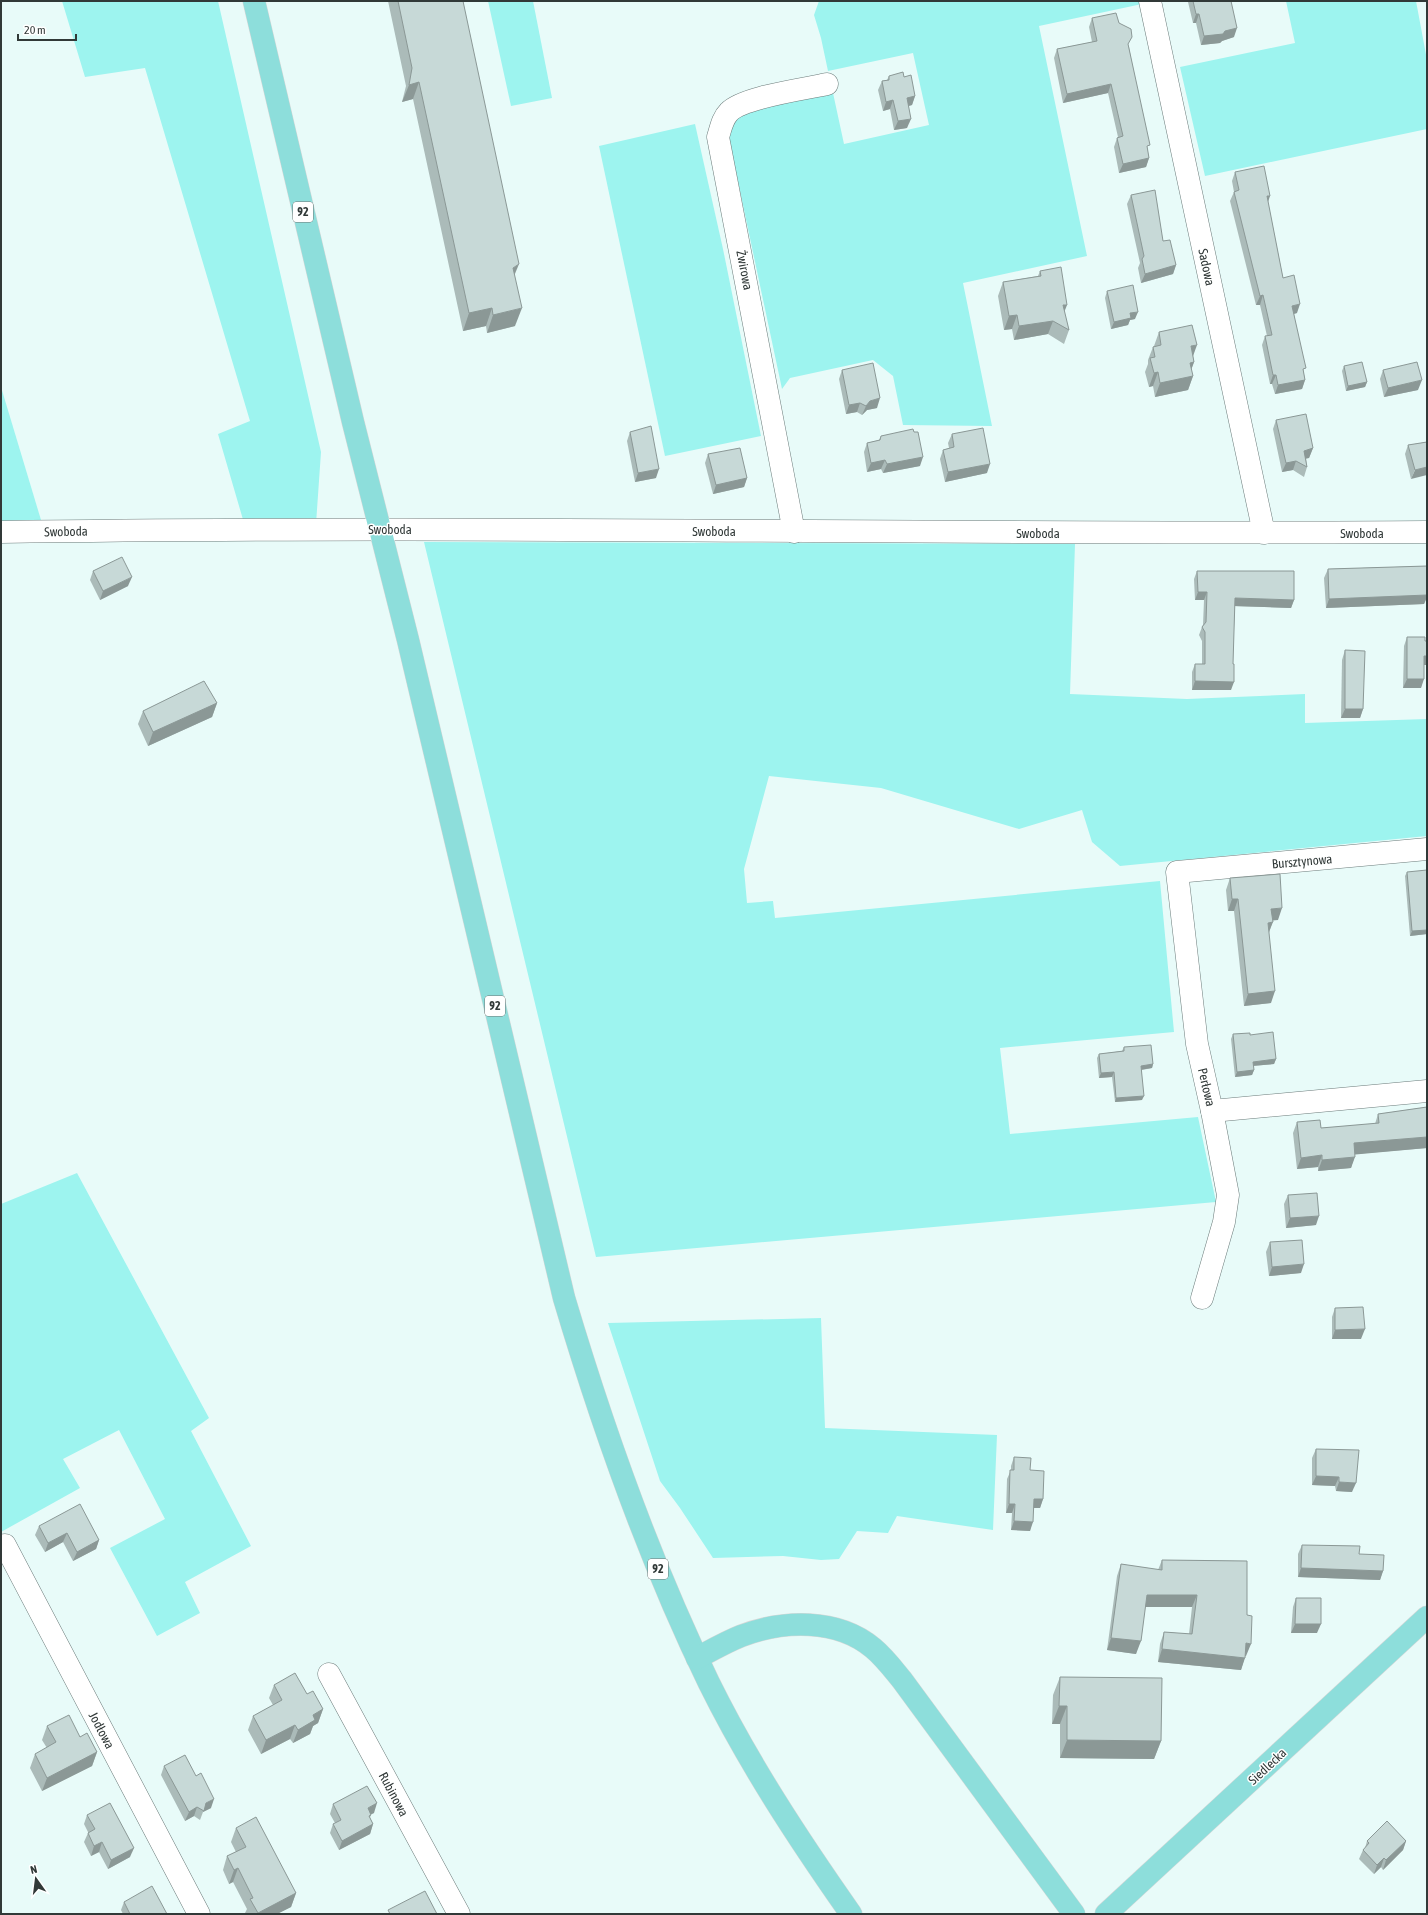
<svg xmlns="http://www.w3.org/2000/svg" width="1428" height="1915" font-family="'Asap Condensed',sans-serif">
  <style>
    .green { fill: #9df4ef }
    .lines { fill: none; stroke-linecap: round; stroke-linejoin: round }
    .minor-casing { stroke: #6c7c7b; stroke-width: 23 }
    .major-casing { stroke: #d6d7d7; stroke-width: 23 }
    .minor { stroke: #fff; stroke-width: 22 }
    .major { stroke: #8ddedb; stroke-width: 22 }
    .wall { fill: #abbbb9 }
    .shaded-wall { fill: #8b9896 }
    .building { fill: #c7d9d7; stroke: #8b9896 }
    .labels { text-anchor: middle; stroke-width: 3; stroke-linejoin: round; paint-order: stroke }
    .shield { fill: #fff; stroke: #6f7474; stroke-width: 1 }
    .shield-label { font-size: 12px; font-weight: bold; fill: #313938 }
    .street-label { font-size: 13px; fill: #313938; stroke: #fff }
  </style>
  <rect width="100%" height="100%" fill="#e8fbf9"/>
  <!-- green -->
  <g class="green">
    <path d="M62,1h156l103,451 -5,72 -72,-1 -26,-89 32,-13 -105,-353 -60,9z"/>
    <path d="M488,1h45l19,97 -41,8z"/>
    <path d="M819,1h323v3l-103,22 48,230 -124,27 29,143 -89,-1 -10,-49 -20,-16 -83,18 -8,11 -56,-264 10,-12 97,-20 11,51 85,-19 -16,-72 -85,18 -7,-33 -7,-23z"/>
    <path d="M1286,1h130l11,59v69l-222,47 -25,-109 115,-24z"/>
    <path d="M695,124l28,125 38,187 -96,20 -66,-310z"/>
    <path d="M1,387l40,133 -40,1z"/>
    <path d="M424,542l651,2 -5,150 117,5 118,-5v29l122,-4v117l-307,30 -28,-24 -10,-32 -63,19 -138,-41 -112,-12 -25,93 3,34 26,-2 2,17 385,-37 14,151 -174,16 10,86 188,-17 18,85 -620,55z"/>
    <path d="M77,1173l132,245 -18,13 60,115 -66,36 15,31 -43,23 -47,-88 55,-29 -46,-89 -56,29 17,29 -79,44v-328z"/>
    <path d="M821,1318l4,110 172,7 -4,95 -96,-14 -9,17 -31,-2 -18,28 -18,1 -38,-4 -70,2 -33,-50 -20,-27 -52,-158z"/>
  </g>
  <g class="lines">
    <defs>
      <g id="minor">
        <path d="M1150,1l114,532"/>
        <path d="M1,532c475,-7 951,3 1426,0"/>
        <path d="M794,532l-76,-395c3,-9 4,-18 11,-25 14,-15 76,-23 98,-28"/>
        <path d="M1212,1111l215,-20"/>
        <path d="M1202,1298l22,-76 4,-27 -16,-84 -15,-67 -20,-172 250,-23"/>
        <path d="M5,1545l194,369"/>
        <path d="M329,1674l130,240"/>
      </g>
      <g id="major">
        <path d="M254,1l99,421 55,218 156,658c39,131 85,262 145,385 40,81 90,157 142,231"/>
        <path d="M697,1658c15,-8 29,-16 44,-22 42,-16 96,-18 132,12 11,9 20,21 29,32l172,234"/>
        <path d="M1106,1914l321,-297"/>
      </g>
    </defs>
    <!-- minor casing -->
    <use href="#minor" class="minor-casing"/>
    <!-- major casing -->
    <use href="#major" class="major-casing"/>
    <!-- minor -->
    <use href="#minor" class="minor"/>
    <!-- major -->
    <use href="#major" class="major"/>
  </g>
  <!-- wall -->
  <g class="wall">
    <path d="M388,1h75l51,275 1,50 -28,7 -1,-7 -23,5 -50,-232 -11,3 4,-16z"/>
    <path d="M1189,1h42l3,36 -12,4 -2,2 -19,2 -5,-22h-3l-5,-21z"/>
    <path d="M1092,18l27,5 10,24 20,111 -3,9 -27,6 -5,-26 3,-9 1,-1 -10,-44 -45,10 -9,-45 3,-9 35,-7 -3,-15z"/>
    <path d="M889,76l15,1 11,19 -3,9 -3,1 -2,22 -13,2 -4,-21 -7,2 -5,-21 4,-9 5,-1z"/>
    <path d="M1235,172l33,30 15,76 14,35 -3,1 11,66 -3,9 -27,5 -3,-10h-2l-8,-39 3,-9h2l-7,-31h-4l-26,-104 4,-9 -2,-11z"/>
    <path d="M1131,195l32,46 13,24 -3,9 -32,9 -3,-15 2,-5 -13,-59z"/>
    <path d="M1040,271l24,41 5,18 -5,14 -16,-10 -34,6 -2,-11 -8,1 -6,-34 5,-14 35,-6z"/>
    <path d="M1107,291l28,28 -5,1 -2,5 -17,4 -6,-31z"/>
    <path d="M1159,332l34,24 1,6 -3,8 2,6 -5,14 -33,7 -2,-11 -4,1 -4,-15 3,-8v-4l5,-13 1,-1z"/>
    <path d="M1344,366l23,16 -2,5 -19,4 -4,-20z"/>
    <path d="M842,370l35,38 -10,2 -5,5 -5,-3 -11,2 -7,-35z"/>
    <path d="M1383,370l35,20 -34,7 -4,-18z"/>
    <path d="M1276,420l37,28 -4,10h-3l1,9 -3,10 -11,-7 -11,2 -9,-43z"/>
    <path d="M630,432l26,46 -21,4 -8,-41z"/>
    <path d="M914,432l6,34 -37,7 -2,-4 -14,3 -3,-20 3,-9 12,-3 2,-4z"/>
    <path d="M952,434l35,39 -42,9 -5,-23 3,-9 6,-2 -1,-5z"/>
    <path d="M1427,442l-16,37 -6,-25 3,-9z"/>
    <path d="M708,454l39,24 -3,9 -31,7 -8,-31z"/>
    <path d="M1427,566v31l-3,7 -98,4 -2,-30 4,-9z"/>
    <path d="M93,571l35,15 -28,14 -10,-20z"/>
    <path d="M1197,571l97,29 -3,8 -56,-2 -4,84h-39v-18l3,-8h7v-23l-3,-6 3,-8 1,-2 1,-25h-9l-1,-21z"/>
    <path d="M1407,637l20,4v20l-1,4h-2l-3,23h-18l1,-42z"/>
    <path d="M1345,650l18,59 -3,9h-19l1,-58z"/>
    <path d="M217,703l-5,14 -64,29 -10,-22 5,-13z"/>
    <path d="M1407,872l20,62 -17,2 -5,-60z"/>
    <path d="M1230,878l48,42h-5l-4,13 2,70 -27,3 -10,-95h-6l-2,-21z"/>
    <path d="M1233,1034l17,1 26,24 -2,5 -21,2 1,4 -2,5 -17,2 -4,-38z"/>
    <path d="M1124,1047l29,17 -1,4 -10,2v30l-27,2 -3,-25 -13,1 -2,-20 2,-4 23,-3z"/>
    <path d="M1427,1107v41l-72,6 -4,14 -33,3v-4l-21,2 -4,-36 4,-11 24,6 54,-4 3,-10z"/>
    <path d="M1288,1195l28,30 -30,3 -2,-24z"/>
    <path d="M1270,1242l31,31 -32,3 -3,-24z"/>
    <path d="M1335,1308l26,31h-29v-22z"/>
    <path d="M1316,1449l36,43 -16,-1 -1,-5 -23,-1v-27z"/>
    <path d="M1014,1457l29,42 -3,9h-6l-4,23 -19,-1 1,-17h-6l1,-34 4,-9v-4z"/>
    <path d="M39,1526l60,14 -3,9 -23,12 -10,-19 -18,10 -10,-17z"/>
    <path d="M1302,1545l57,9 24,17 -3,9 -82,-3v-23z"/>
    <path d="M1162,1560l85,1 -1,95h-1l-4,14 -83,-8 2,-18 4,-12 25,2 3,-27h-47l-9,47 -29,-4 10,-74 4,-12 37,6z"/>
    <path d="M1296,1598l21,35h-26l2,-26z"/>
    <path d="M1060,1677l101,64 -7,18 -94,-1v-34h-8l1,-29z"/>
    <path d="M274,1685l33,9 16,15 -5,14 -5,3 -3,8 -17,9 -3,-4 -29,15 -13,-24 5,-14 20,-11 -4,-7z"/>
    <path d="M47,1726l33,11 17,15 -5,14 -50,25 -12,-23 5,-14 12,-6 -5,-8z"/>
    <path d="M164,1766l47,42 -8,4 -3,8 -6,-4 -9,5 -24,-46z"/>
    <path d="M333,1804l41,9 -3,1 -1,4 3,6 -3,10 -31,16 -9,-17 3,-9 2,-1 -5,-9z"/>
    <path d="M87,1815l43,42 -22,12 -9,-17 -8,4 -7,-14 4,-9v-1l-4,-8z"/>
    <path d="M236,1828l60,65 -5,14 -14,7h-31l-1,-1 2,-4 -14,-27 -4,2 -6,-14 4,-14 9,-4 -5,-10z"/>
    <path d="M1367,1841h39l-3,9 -20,20 -2,-3 -7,7 -15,-15 4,-9 2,-2z"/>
    <path d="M124,1902l43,12h-44l-2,-4z"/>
  </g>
  <!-- shaded-wall -->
  <g class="shaded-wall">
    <path d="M1196,14h3l-3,9h-3z"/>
    <path d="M1237,28l-3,9 -12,4 -2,2 -19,2 3,-9z"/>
    <path d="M419,82l-6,17 -11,3 7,-17z"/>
    <path d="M1111,84l-3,9 -45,10 4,-9z"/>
    <path d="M915,96l-3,9 -8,2 3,-9z"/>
    <path d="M893,100l-3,9 -7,2 3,-9z"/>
    <path d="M911,119l-4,9 -13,2 4,-9z"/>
    <path d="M1149,158l-3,9 -27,6 4,-9z"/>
    <path d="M1267,196h3l-3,9z"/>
    <path d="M519,264l-7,17 1,-13z"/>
    <path d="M1176,265l-3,9 -32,9 4,-9z"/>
    <path d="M1263,295l-3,10h-4l4,-9z"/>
    <path d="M1300,304l-3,9 -8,2 3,-9z"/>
    <path d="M1063,305h4l-5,13z"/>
    <path d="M492,308l-6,18 -23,5 6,-18z"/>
    <path d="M522,308l-7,18 -28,7 6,-18z"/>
    <path d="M1138,312l-3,7 -5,1 -2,5 -17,4 3,-7 16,-9z"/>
    <path d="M1017,315l-5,14 -8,1 5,-14z"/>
    <path d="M1053,321l-5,13 -34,6 5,-14z"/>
    <path d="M1197,345l-5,14 -1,-13z"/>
    <path d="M1194,362l-5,14 1,-13z"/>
    <path d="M1158,372l-5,14 -4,1 5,-14z"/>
    <path d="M1273,375h3l-4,9h-2z"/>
    <path d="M1193,376l-5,14 -33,7 5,-14z"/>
    <path d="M1305,380l-3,9 -27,5 3,-9z"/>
    <path d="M1422,380l-4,10 -34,7 4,-9z"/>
    <path d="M1367,382l-2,5 -19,4 2,-5z"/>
    <path d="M880,398l-3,10 -10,2 -5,5 4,-9 4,-5z"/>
    <path d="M860,403l-3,9 -11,2 3,-9z"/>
    <path d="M1313,448l-4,10 -8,2 3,-9z"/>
    <path d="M923,457l-3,9 -37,7 4,-9z"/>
    <path d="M885,460l-4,9 -14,3 4,-9z"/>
    <path d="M1296,461l-3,9 -11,2 4,-9z"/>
    <path d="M990,464l-3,9 -42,9 3,-10z"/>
    <path d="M1427,467v8l-16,4 4,-9z"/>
    <path d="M659,469l-3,9 -21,4 3,-9z"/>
    <path d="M747,478l-3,9 -31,7 3,-9z"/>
    <path d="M132,577l-4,9 -28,14 3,-9z"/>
    <path d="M1198,592h9l-3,8h-9z"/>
    <path d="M1427,595v2l-3,7 -98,4 3,-9z"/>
    <path d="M1235,598l59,2 -3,8 -59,-2z"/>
    <path d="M1424,656h3v5l-1,4h-5z"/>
    <path d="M1407,679h17l-3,9h-18z"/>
    <path d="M1195,681l39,1 -3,8h-39z"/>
    <path d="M217,703l-5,14 -64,29 5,-14z"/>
    <path d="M1345,709h18l-3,9h-19z"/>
    <path d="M1232,899h6l-4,12h-6z"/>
    <path d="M1282,908l-4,12 -11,1 4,-12z"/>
    <path d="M1273,922l-5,12v-11z"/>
    <path d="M1427,930v4l-17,2 2,-5z"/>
    <path d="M1275,991l-4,12 -27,3 4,-12z"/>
    <path d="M1276,1059l-2,5 -23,2 2,-4z"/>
    <path d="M1153,1064l-1,4 -13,2 2,-4z"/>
    <path d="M1254,1070l-2,5 -17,2 2,-5z"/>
    <path d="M1114,1072l-2,5 -13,1 2,-5z"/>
    <path d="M1144,1096l-2,4 -27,2 1,-4z"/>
    <path d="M1427,1137v11l-77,7 4,-12z"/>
    <path d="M1322,1155l-4,12 -21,2 4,-11z"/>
    <path d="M1355,1157l-4,11 -33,3 4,-11z"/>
    <path d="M1319,1216l-3,9 -30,3 4,-10z"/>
    <path d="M1304,1264l-3,9 -32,3 3,-9z"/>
    <path d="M1365,1329l-4,10h-29l3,-9z"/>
    <path d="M1316,1476l23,1 -4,9 -23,-1z"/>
    <path d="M1339,1482l17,1 -4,9 -16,-1z"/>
    <path d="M1034,1499h9l-3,9h-9z"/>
    <path d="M1009,1504h6l-3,9h-6z"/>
    <path d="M1014,1521l19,1 -3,9 -19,-1z"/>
    <path d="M67,1533l-4,9 -18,10 3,-9z"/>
    <path d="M99,1540l-3,9 -23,12 4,-9z"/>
    <path d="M1301,1568l82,3 -3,9 -82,-3z"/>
    <path d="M1147,1595h50l-5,12h-50z"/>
    <path d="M1295,1624h26l-4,9h-26z"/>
    <path d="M1111,1638l30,3 -5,13 -29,-4z"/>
    <path d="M1246,1643l5,1 -5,12 -4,-1z"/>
    <path d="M1162,1649l83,9 -4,12 -83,-8z"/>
    <path d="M1059,1706h8l-7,18h-8z"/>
    <path d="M323,1709l-5,14 -5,3 -3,8 -17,9 5,-13 15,-15z"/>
    <path d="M295,1725l-5,14 -29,15 5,-14z"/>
    <path d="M1067,1740l94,1 -7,18 -94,-1z"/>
    <path d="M97,1752l-5,14 -50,25 5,-13z"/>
    <path d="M214,1799l-3,9 -8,4 3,-9z"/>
    <path d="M377,1803l-3,10 -9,4 3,-9z"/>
    <path d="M197,1807l-3,9 -9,5 4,-9z"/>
    <path d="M373,1824l-3,10 -31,16 3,-9z"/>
    <path d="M1406,1841l-3,9 -20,20 3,-10z"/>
    <path d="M102,1842l-3,10 -8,4 3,-10z"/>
    <path d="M134,1848l-4,9 -22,12 3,-9z"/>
    <path d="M1384,1858l-3,9 -7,7 3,-9z"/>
    <path d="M238,1868l-5,14 -4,2 5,-14z"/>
    <path d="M296,1893l-5,14 -14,7h-20l1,-1z"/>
  </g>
  <!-- building -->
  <g class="building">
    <path d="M398,1h65l56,263 -6,4 9,40 -29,7 -1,-7 -23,5 -50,-231 -10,3 3,-17z"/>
    <path d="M1193,1h38l6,27 -12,3 -2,3 -19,2 -5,-22h-3z"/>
    <path d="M1116,13l3,10 12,6 1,8 -4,7 22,101 -3,1 2,12 -26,6 -6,-26 6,-2 -12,-52 -44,10 -10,-45 40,-8 -5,-23z"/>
    <path d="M903,72l1,5 7,-2 4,21 -8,2 4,21 -13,2 -5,-21 -7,2 -4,-21 7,-1v-4z"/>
    <path d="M1264,166l6,30h-3l16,82 11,-3 6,29 -8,2 11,49 3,13 -3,1 2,11 -27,5 -2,-10h-3l-8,-39 7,-1 -9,-40 -3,1 -26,-104 5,-2 -4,-18z"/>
    <path d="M1155,190l8,51 7,-1 6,25 -31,9 -3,-15 2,-3 -13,-61z"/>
    <path d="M1061,267l6,38h-4l6,25 -16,-9 -34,5 -2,-11 -8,1 -6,-34 38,-6 -1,-5z"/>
    <path d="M1133,285l5,27 -8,1 1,5 -17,4 -7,-31z"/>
    <path d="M1192,325l5,20 -6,1 3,16 -4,1 3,13 -33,7 -2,-11 -4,1 -4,-15 5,-1 -2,-10 8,-2 -2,-13z"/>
    <path d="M1362,362l5,20 -19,4 -4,-20z"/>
    <path d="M1417,362l5,18 -34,8 -5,-18z"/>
    <path d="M873,363l7,35 -10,3 -4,5 -6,-3 -11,2 -7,-35z"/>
    <path d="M1306,414l7,34 -9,3 3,16 -11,-6 -10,2 -10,-43z"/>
    <path d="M651,426l8,43 -21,4 -8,-41z"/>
    <path d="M983,428l7,36 -42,8 -5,-22 11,-3 -2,-13z"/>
    <path d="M913,429l1,3h4l5,25 -36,7 -2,-4 -14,3 -4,-20 13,-3 1,-4z"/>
    <path d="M1427,442v25l-12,3 -7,-25z"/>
    <path d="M740,448l7,30 -31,7 -8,-31z"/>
    <path d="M122,557l10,20 -29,14 -10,-20z"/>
    <path d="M1427,566v29l-98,4 -1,-30z"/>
    <path d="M1197,571h97v29l-59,-2 -2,66h1v18l-39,-1v-17h10v-32l-3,-5 4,-5 1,-30h-9z"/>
    <path d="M1407,637h18v4h2v15h-3v23h-17z"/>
    <path d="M1345,650l20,1 -2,58h-18z"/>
    <path d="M204,681l13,22 -64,29 -10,-21z"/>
    <path d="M1427,870v60l-15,1 -5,-59z"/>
    <path d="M1280,874l2,34 -11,1 2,13 -5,1 7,68 -27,3 -10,-95h-6l-2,-21z"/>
    <path d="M1273,1032l3,27 -23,3 1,8 -17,2 -4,-38 17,-1v2z"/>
    <path d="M1151,1045l2,19 -12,2 3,30 -28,2 -2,-26 -13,1 -2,-19 25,-3v-4z"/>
    <path d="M1427,1107v30l-73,6 1,14 -33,3v-5l-21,3 -4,-36 23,-2 1,8 58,-5 -1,-9z"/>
    <path d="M1317,1193l2,23 -29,2 -2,-23z"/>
    <path d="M1302,1240l2,24 -32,3 -2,-25z"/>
    <path d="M1363,1307l2,22 -30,1v-22z"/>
    <path d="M1316,1449l43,1 -3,33 -17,-1v-5l-23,-1z"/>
    <path d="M1014,1457l17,1 -1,12 14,1 -1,28h-9l-1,23 -19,-1 1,-17h-6l1,-34h4z"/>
    <path d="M80,1504l19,36 -22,12 -10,-19 -19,10 -9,-17z"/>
    <path d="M1302,1545l58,1 -1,8 25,1 -1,16 -82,-3z"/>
    <path d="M1162,1560l85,1v54l5,1 -1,28 -5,-1 -1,15 -83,-9 2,-17 28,2 5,-39h-50l-6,46 -30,-3 10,-74 41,6z"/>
    <path d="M1296,1598h25v26h-26z"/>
    <path d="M295,1673l12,21 6,-3 10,18 -10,6 2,5 -17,10 -3,-5 -29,15 -13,-24 29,-16 -8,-15z"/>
    <path d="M1060,1677l102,1 -1,63 -94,-1v-34h-8z"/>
    <path d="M69,1715l11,22 7,-4 10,19 -50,26 -12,-24 21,-12 -9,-16z"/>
    <path d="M185,1755l11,21 5,-3 13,26 -8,4 -2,8 -7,-4 -8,5 -25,-46z"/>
    <path d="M367,1786l10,17 -9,5 3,7 -2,1 4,8 -31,17 -9,-17 8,-4 -8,-16z"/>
    <path d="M110,1803l24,45 -23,12 -9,-18 -8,4 -6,-13 7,-4 -8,-14z"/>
    <path d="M256,1817l40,76 -38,20 -8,-14 3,-1 -15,-30 -4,2 -7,-14 19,-9 -10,-19z"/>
    <path d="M1387,1821l19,20 -20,19 -2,-2 -7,7 -14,-15 6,-7 -2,-2z"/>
    <path d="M152,1886l15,28h-37l-6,-12z"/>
    <path d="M425,1891l12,23h-47l-2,-4z"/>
  </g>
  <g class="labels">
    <!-- shield labels -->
    <g class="shield">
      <rect x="293" y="202" width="20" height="20" rx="3"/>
      <rect x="485" y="996" width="20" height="20" rx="3"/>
      <rect x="648" y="1559" width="20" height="20" rx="3"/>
    </g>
    <g class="shield-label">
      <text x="303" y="216">92</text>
      <text x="495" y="1010">92</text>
      <text x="658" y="1573">92</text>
    </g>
    <!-- street labels -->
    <g class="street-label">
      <text transform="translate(1207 267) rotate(78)" y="5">Sadowa</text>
      <text transform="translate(745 270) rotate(79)" y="5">Żwirowa</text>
      <text x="390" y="534">Swoboda</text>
      <text transform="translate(66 531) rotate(-1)" y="5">Swoboda</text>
      <text x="714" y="536">Swoboda</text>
      <text x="1038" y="538">Swoboda</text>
      <text x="1362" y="538">Swoboda</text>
      <text transform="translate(1302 861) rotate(-5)" y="5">Bursztynowa</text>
      <text transform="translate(1207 1087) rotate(77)" y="5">Perłowa</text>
      <text transform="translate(102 1730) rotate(62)" y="5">Jodłowa</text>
      <text transform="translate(1267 1766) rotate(-43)" y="5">Siedlecka</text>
      <text transform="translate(394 1794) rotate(62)" y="5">Rubinowa</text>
    </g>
  </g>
  <!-- border -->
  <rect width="1428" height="1915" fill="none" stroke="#313938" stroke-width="4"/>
  <!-- north arrow -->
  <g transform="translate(36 1879) rotate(346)" stroke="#ffffff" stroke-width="3" paint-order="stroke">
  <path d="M0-3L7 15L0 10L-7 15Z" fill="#313938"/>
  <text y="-6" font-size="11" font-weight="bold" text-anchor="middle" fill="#313938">N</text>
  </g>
  <!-- scale -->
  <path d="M18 34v6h58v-6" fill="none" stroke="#313938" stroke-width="2"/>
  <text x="24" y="34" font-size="12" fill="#313938" stroke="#ffffff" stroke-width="3" paint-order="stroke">20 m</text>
</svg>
